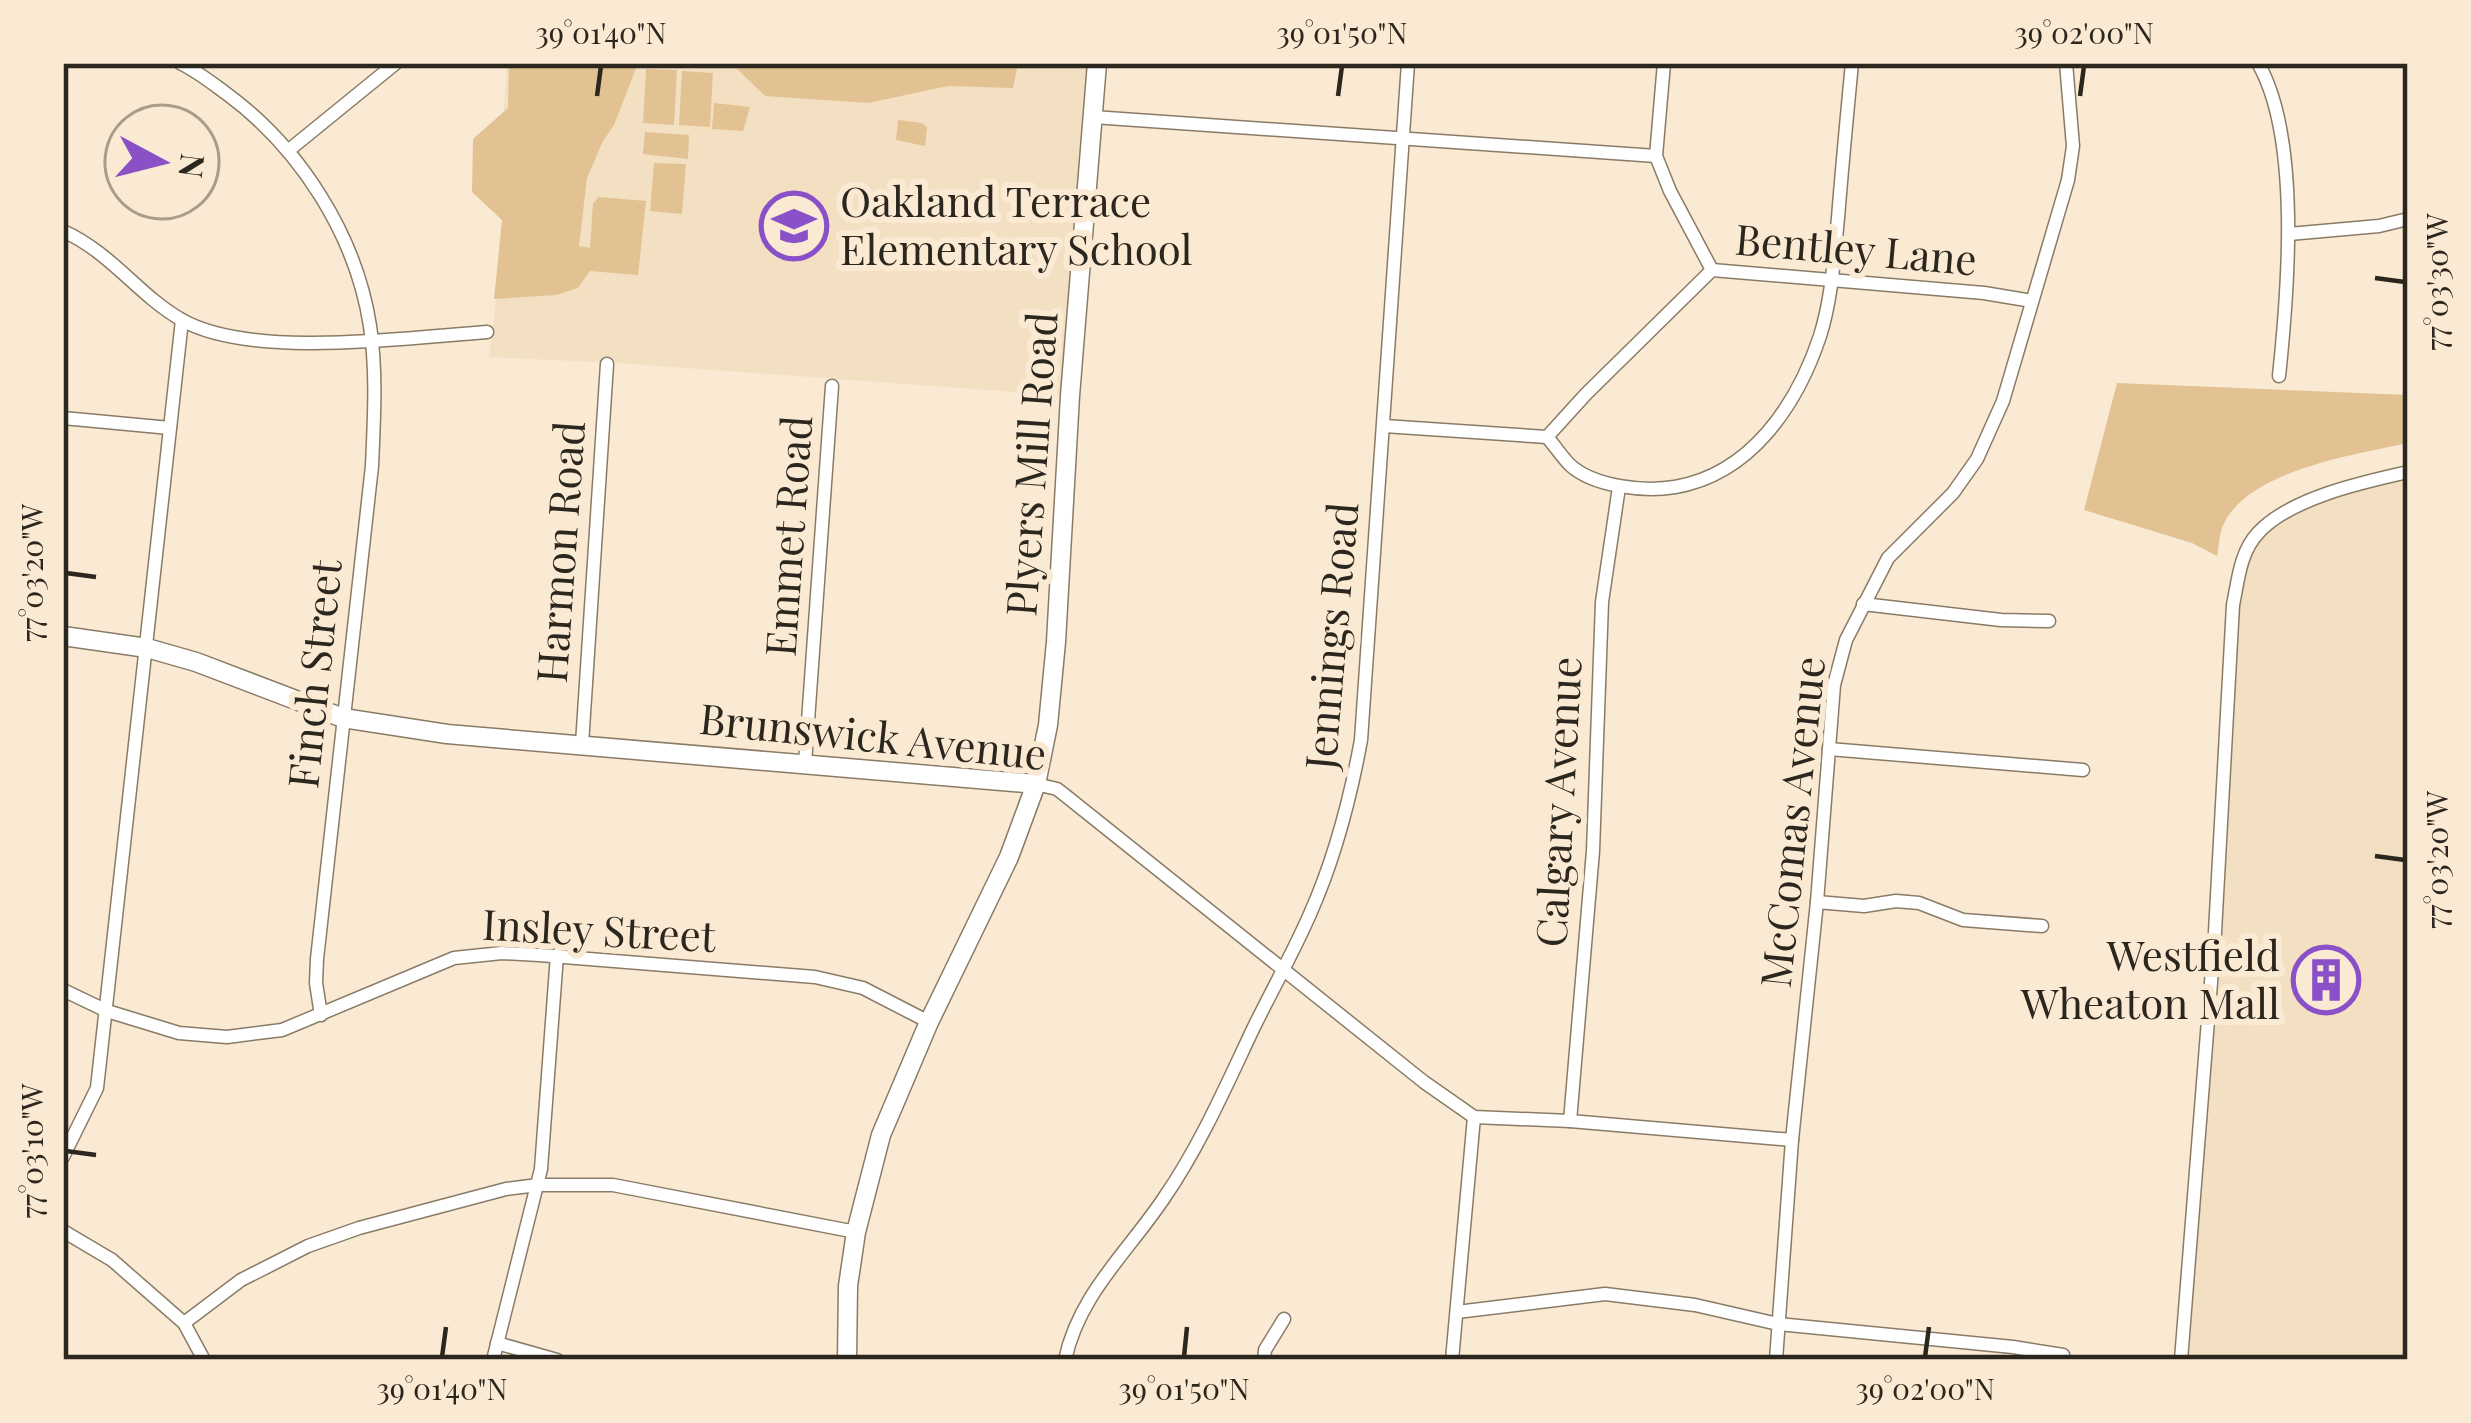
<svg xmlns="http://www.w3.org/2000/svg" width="2471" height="1423" font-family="'Playfair Display',serif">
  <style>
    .built { fill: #f3e0c2 }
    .green { fill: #e2c293 }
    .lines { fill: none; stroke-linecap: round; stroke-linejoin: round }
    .street-casing { stroke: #897b66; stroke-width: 15 }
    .secondary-casing { stroke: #897b66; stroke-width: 21 }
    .street { stroke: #fff; stroke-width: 12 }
    .secondary { stroke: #fff; stroke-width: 18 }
    .ticks { fill: none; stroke: #2c271e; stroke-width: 4.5 }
    .labels { text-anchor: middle; stroke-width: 12; stroke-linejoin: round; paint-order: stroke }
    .poi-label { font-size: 42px; fill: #2c271e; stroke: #faead3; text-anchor: start }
    .street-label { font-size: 42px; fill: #2c271e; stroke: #faead3 }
    .neatline { fill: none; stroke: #2c271e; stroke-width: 4.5 }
    .ticks-label { font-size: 30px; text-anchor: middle; fill: #2c271e }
  </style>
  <rect width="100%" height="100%" fill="#faead3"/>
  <!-- built -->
  <g class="built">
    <path d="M507,63h590l-27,333 -453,-33 -128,-6 23,-187 -9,-51z"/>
    <path d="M2408,472v888h-227l52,-755 24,-72 32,-23z"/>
  </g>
  <!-- green -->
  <g class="green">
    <path d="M509,63h129l-24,62 -11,16 -16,37 -8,68 11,2 3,-45 6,-6 47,4 -8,74 -48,-4 -12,17 -22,7 -62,4 8,-79 -30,-28 1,-53 35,-31z"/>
    <path d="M731,63h287l-5,25 -65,-2 -80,17 -103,-7z"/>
    <path d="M646,69l31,1 -3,55 -31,-2z"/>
    <path d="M682,71l31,2 -3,54 -31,-2z"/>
    <path d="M714,103l36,4 -7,24 -31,-2z"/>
    <path d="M898,120l24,3 5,4 -2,19 -29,-6z"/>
    <path d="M645,132l44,3 -1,24 -45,-5z"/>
    <path d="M654,163l32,1 -4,50 -32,-3z"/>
    <path d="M2117,383l291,12v48c-53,12 -164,27 -186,85 -3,8 -3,19 -5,28l-25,-13 -108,-33z"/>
  </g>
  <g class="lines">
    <defs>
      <g id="street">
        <path d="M180,63c17,8 32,20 47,31 73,54 129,141 143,232 7,46 4,93 2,140l-55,493 -1,24 5,32"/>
        <path d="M1664,63l-8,93 14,35 42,79"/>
        <path d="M2258,63c43,75 30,228 21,313"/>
        <path d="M1093,117l563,39"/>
        <path d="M289,150l107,-87"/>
        <path d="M63,231c49,22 75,64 119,89 69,39 225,18 305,12"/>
        <path d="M2289,234l90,-8 29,-7"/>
        <path d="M1712,270l272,23 48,8"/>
        <path d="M63,418l107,10"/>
        <path d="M1384,426l163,11 39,-43 126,-124"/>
        <path d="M1547,437c8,9 15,20 23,28 24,22 75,27 105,22 76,-13 122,-82 145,-151 12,-38 14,-78 18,-118 4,-51 9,-103 14,-155"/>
        <path d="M1863,604l138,16 48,1"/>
        <path d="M582,744l25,-380"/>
        <path d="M1829,749l254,21"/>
        <path d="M805,763l27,-377"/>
        <path d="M1036,784l21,5 9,7 358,286 50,35 96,4 222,19"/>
        <path d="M1817,902l47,4 32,-5 23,2 44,17 79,6"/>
        <path d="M63,990l44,21 72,22 48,4 55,-7 172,-72 48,-5 37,2 276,22 48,11 66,34"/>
        <path d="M1570,1121l23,-270 9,-249 17,-115"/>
        <path d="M63,1157l34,-69 85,-768"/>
        <path d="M63,1231l49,29 72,63 20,37"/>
        <path d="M1457,1312l148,-18 90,11 83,19 235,23 50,8"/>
        <path d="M184,1323l57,-43 67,-34 51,-18 147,-39 32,-4h75l243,47"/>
        <path d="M497,1343l60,17"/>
        <path d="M493,1360l48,-191 16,-214"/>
        <path d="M1065,1360c14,-66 63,-108 99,-162 36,-52 62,-112 89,-169 19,-39 40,-76 57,-115 25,-56 40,-114 51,-174l47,-677"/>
        <path d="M1264,1360l1,-10 19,-31"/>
        <path d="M1452,1360l22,-243"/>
        <path d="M1776,1360l16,-220 25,-238 17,-217 12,-45 42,-82 65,-65 24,-34 26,-58 65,-221 5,-34 -7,-83"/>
        <path d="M2181,1360l34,-428 18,-327c5,-24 7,-53 25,-72 32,-35 105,-51 150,-61"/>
      </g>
      <g id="secondary">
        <path d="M63,636l84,12 49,14 147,56 104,16 589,50"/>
        <path d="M847,1360l1,-74 8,-54 25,-97 48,-113 80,-165 27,-73 12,-59 8,-83 14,-246 27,-333"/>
      </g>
    </defs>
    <!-- street casing -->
    <use href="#street" class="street-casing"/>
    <!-- secondary casing -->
    <use href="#secondary" class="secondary-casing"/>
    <!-- street -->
    <use href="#street" class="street"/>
    <!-- secondary -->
    <use href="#secondary" class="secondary"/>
  </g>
  <!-- ticks -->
  <path class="ticks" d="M597,96l4,-30M1338,96l4,-30M2080,96l4,-30M2375,278l30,4M66,573l30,4M2375,856l30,4M66,1151l30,4M442,1357l4,-30M1184,1357l3,-30M1925,1357l4,-30"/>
  <!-- icons -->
  <defs>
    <symbol id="school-ring" viewBox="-11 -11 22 22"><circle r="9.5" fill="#faead3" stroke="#8a50c7" stroke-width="1.5"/><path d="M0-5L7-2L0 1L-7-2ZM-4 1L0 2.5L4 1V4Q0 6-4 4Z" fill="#8a50c7"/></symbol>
    <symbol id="building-ring" viewBox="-11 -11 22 22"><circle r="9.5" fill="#faead3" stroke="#8a50c7" stroke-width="1.5"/><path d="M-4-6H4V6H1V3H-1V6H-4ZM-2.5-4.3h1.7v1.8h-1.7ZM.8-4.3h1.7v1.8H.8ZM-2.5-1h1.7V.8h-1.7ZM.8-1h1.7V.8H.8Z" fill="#8a50c7"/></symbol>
  </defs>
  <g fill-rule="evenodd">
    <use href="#school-ring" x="756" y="188" width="76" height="76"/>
    <use href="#building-ring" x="2288" y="942" width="76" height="76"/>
  </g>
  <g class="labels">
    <!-- poi labels -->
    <g class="poi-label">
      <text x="840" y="217">Oakland Terrace<tspan x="840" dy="48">Elementary School</tspan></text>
      <text x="2280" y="971" text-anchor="end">Westfield<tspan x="2280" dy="48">Wheaton Mall</tspan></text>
    </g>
    <!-- street labels -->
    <g class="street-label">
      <text transform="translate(1856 250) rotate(5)" y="15">Bentley Lane</text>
      <text transform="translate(1032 464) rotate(-86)" y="15">Plyers Mill Road</text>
      <text transform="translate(789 536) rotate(-86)" y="15">Emmet Road</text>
      <text transform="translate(561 552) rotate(-86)" y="15">Harmon Road</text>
      <text transform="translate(1332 636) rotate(-85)" y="15">Jennings Road</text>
      <text transform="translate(315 674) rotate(-84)" y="15">Finch Street</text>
      <text transform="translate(873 737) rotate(6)" y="15">Brunswick Avenue</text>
      <text transform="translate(1559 802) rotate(-87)" y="15">Calgary Avenue</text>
      <text transform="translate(1793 822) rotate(-84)" y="15">McComas Avenue</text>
      <text transform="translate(599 931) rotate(3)" y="15">Insley Street</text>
    </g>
  </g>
  <!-- border -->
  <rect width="2471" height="1423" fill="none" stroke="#faead3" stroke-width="132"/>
  <!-- north arrow -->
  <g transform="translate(162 162) rotate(97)"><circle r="57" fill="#faead3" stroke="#a89c8b" stroke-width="3"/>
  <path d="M0-9L21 45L0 30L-21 45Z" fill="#8a50c7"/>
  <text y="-18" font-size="33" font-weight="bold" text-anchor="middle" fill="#2c271e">N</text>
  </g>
  <rect x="66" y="66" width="2339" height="1291" class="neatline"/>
  <g class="ticks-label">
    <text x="601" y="44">39°01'40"N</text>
    <text x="1342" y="44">39°01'50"N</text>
    <text x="2084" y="44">39°02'00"N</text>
    <text transform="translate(2438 282) rotate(-90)" y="10">77°03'30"W</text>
    <text transform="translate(33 573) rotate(-90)" y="10">77°03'20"W</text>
    <text transform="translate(2438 860) rotate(-90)" y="10">77°03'20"W</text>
    <text transform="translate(33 1151) rotate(-90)" y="10">77°03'10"W</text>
    <text x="442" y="1400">39°01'40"N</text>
    <text x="1184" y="1400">39°01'50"N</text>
    <text x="1925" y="1400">39°02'00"N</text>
  </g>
</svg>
